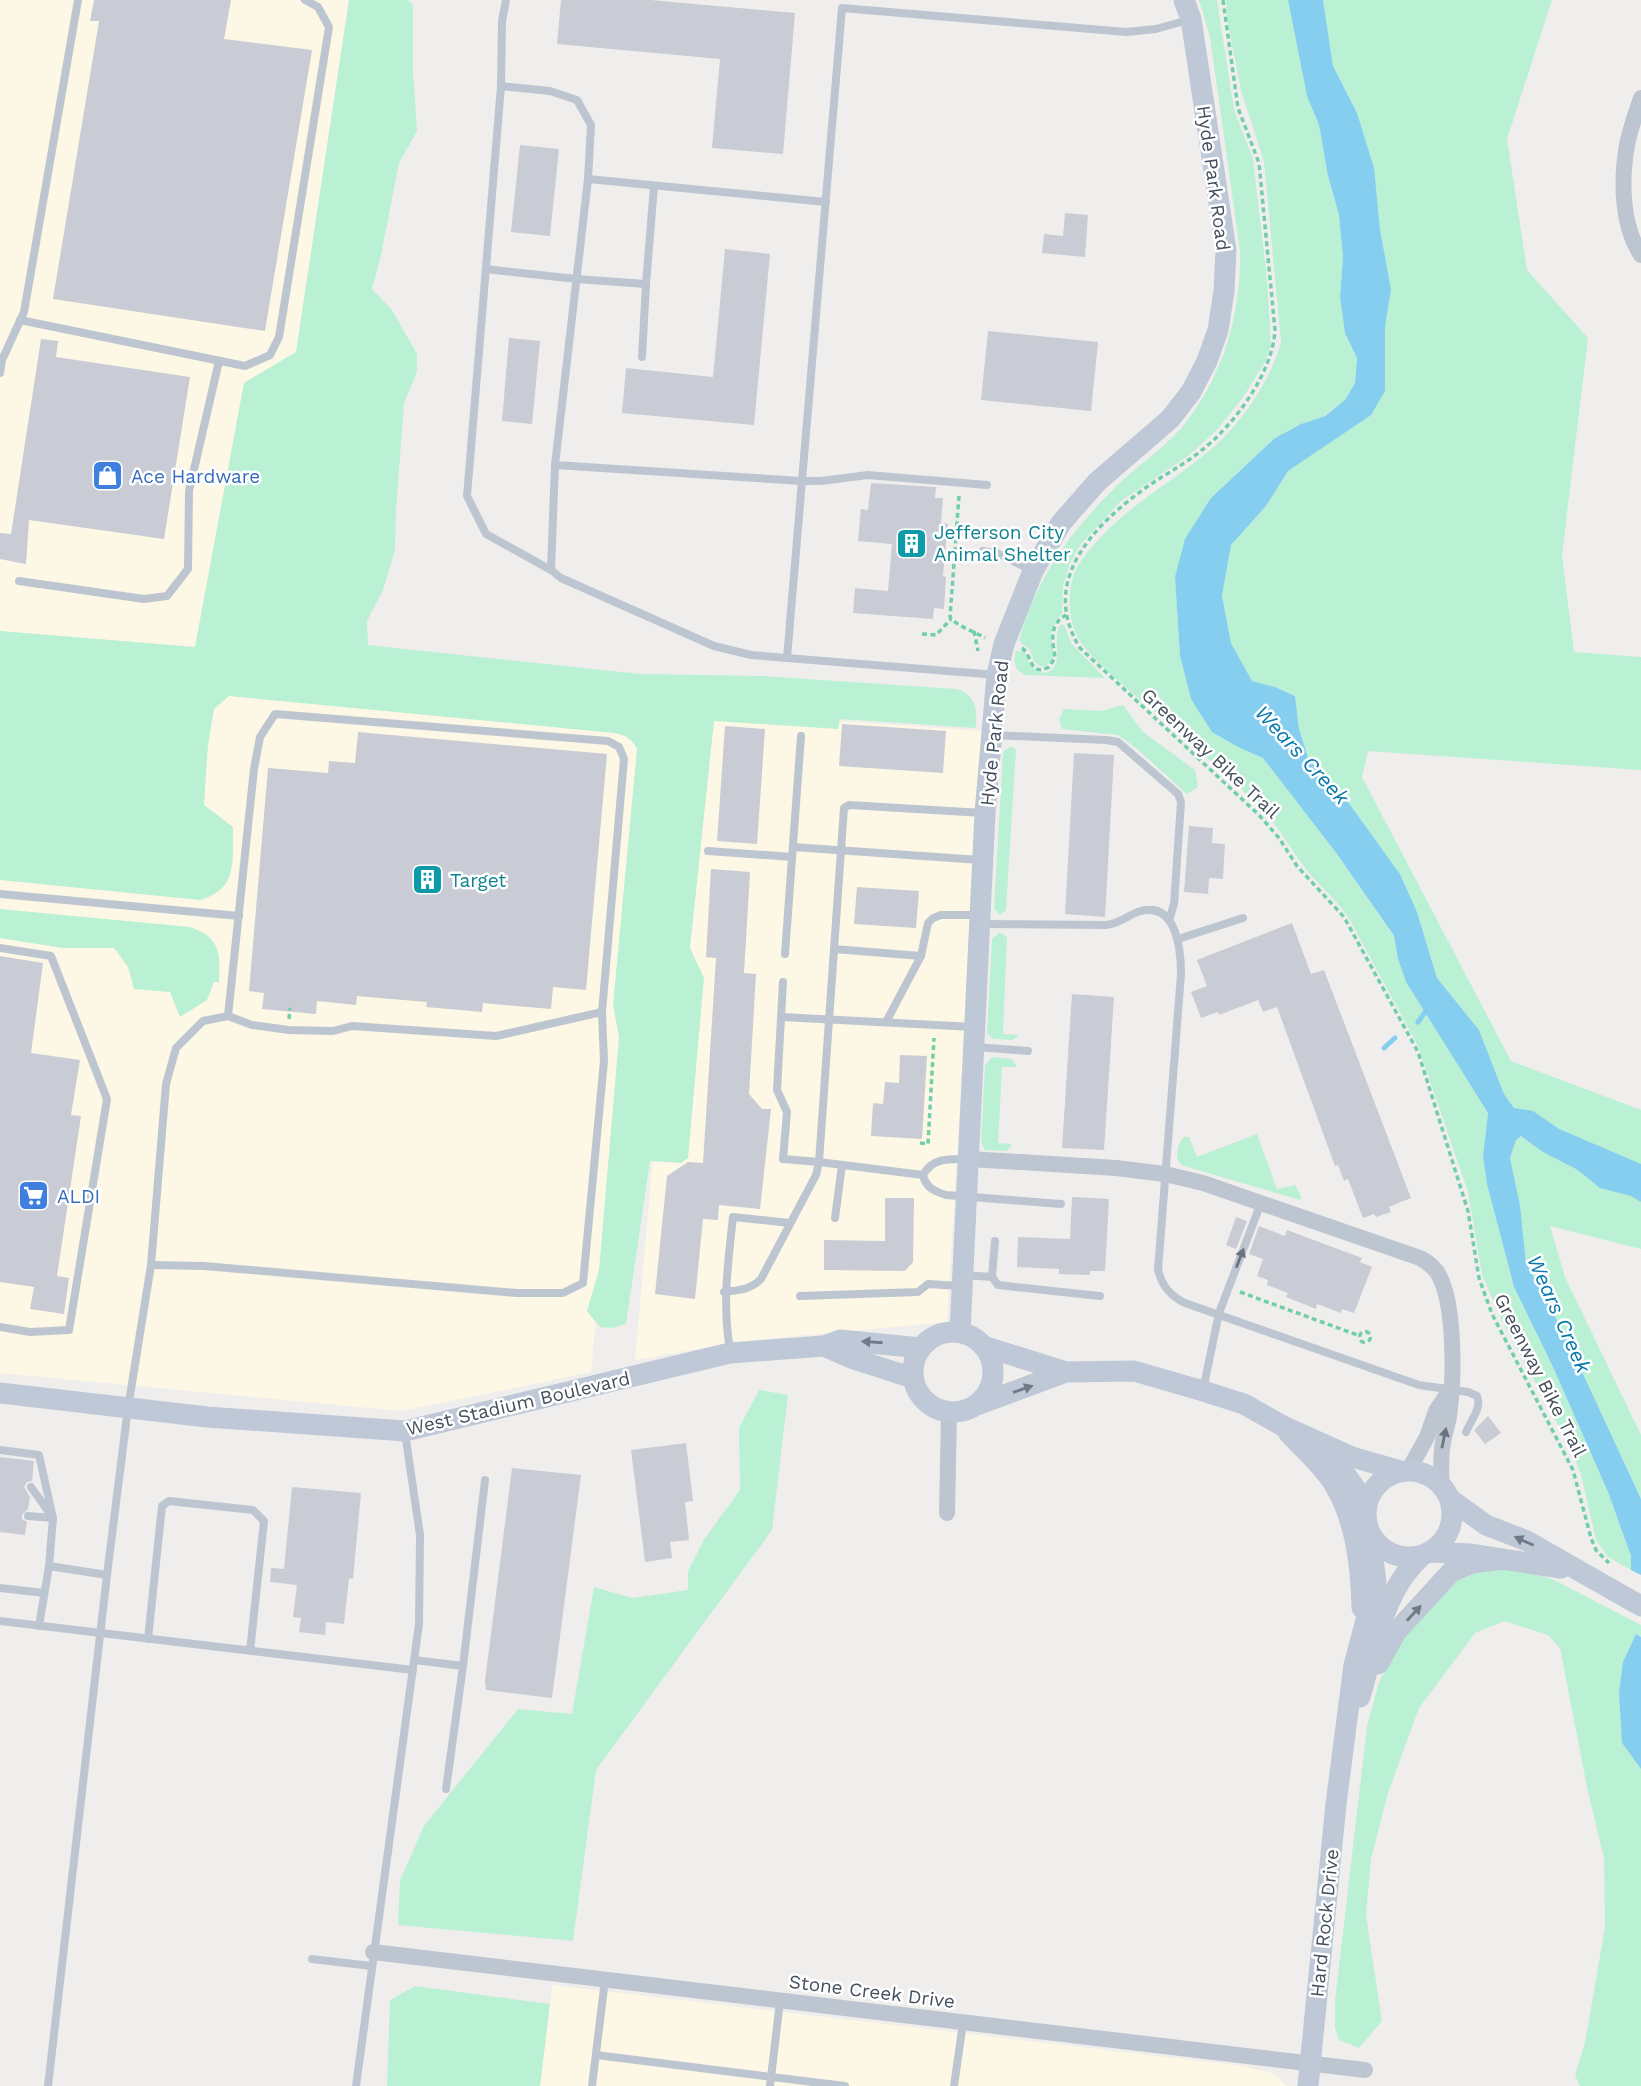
<svg xmlns="http://www.w3.org/2000/svg" width="1641" height="2086" font-family="'Work Sans',sans-serif">
  <style>
    .commercial { fill: #fcf8e5 }
    .green { fill: #baf0d4 }
    .water { fill: #85ceef }
    .lines { fill: none; stroke-linecap: round; stroke-linejoin: round }
    .stream { stroke: #85ceef; stroke-width: 5 }
    .building { fill: #c9ccd4 }
    .path { stroke: #70cfaa; stroke-width: 3.5; stroke-dasharray: 5 3.5; stroke-linecap: butt }
    .lane { stroke: #bdc6d0; stroke-width: 8 }
    .street { stroke: #bdc6d0; stroke-width: 16 }
    .secondary { stroke: #bfc8d7; stroke-width: 21 }
    .oneway { fill: #69737f }
    .oneway2 { fill: #707987 }
    .labels { text-anchor: middle; stroke-width: 5; stroke-linejoin: round; paint-order: stroke }
    .street-label { font-size: 19px; fill: #454f5c; stroke: #fff }
    .shop-label { font-size: 19px; fill: #366cbe; stroke: #fff; text-anchor: start }
    .culture-label { font-size: 19px; fill: #0d838f; stroke: #fff; text-anchor: start }
    .water-label { font-size: 21px; font-style: italic; fill: #0779ad; stroke: #fff }
  </style>
  <rect width="100%" height="100%" fill="#f0eeed"/>
  <!-- commercial -->
  <g class="commercial">
    <path d="M0,0h349l-53,352 -52,31 -49,264 -195,-16z"/>
    <path d="M0,647l649,83 -58,642 -190,39 -401,-38z"/>
    <path d="M693,711l289,20 -35,591 -204,19 -108,19z"/>
    <path d="M552,1985l691,81 28,7 17,13h-748z"/>
  </g>
  <!-- green -->
  <g class="green">
    <path d="M349,0h59l5,5v67l4,59 -18,32 -18,92 -9,34 20,21 25,44v18l-13,31 -8,108 -1,39 -12,40 -16,31 1,24 272,29 121,2 195,13c21,6 21,20 20,39l-136,-9 -2,10 -124,-8 -24,227 14,30 -16,180 -7,5 -31,-2 -24,163 -14,4 -12,-1 -13,-16 12,-41 20,-233 -6,-32 24,-256c-5,-11 -12,-14 -23,-16l-385,-37 -15,13 -6,36 -4,60 29,22c-1,33 6,62 -33,73l-200,-20v-249l195,16 49,-264 52,-31z"/>
    <path d="M1199,0h18l17,110 19,49 14,120 4,66 -6,17 -21,34 -27,34 -29,26 -67,45 -41,44 -11,20 -6,22 -1,27c-21,23 -3,31 -11,49l-9,4 -8,-5 -4,-12 -11,-9c17,-65 57,-117 106,-163 19,-17 43,-33 59,-53 40,-51 57,-110 56,-174l-30,-214z"/>
    <path d="M1226,0h62l19,96 12,29 9,51 11,39 4,42 -3,40 5,36 12,25 -2,25 -10,17 -21,16 -23,8 -26,14 -64,60 -36,79 5,79 11,43 49,49 23,10 74,96 57,83 4,22 8,23 82,131 -5,44 4,27 27,103 39,80 55,125 23,64v14l-23,-13 -12,-17 -15,-66 -16,-36 -61,-113 -22,-50 -14,-83 -50,-146 -67,-124c-11,-19 -27,-32 -41,-48 -16,-19 -27,-41 -44,-60 -31,-34 -74,-68 -109,-100 -22,-19 -61,-50 -77,-73 -14,-21 -14,-60 1,-80 39,-54 89,-75 136,-117 28,-26 54,-65 64,-102l-17,-180 -23,-72 -14,-71z"/>
    <path d="M1323,0h229l-45,139 20,131 61,68 -26,217 12,97 67,5v113l-273,-19 -6,26 149,284 130,49v139l-91,-23 15,51 76,158v64l-76,-164 -39,-72 -6,-58 -10,-47 6,-18 5,-4 6,5 -13,-33 -10,-14 -25,-64 -42,-52 -20,-66 -17,-38 -52,-72 -39,-42 -10,-31 -4,-33 -20,-9 -23,-6 -21,-38 -9,-48 9,-50 35,-39 22,-35 39,-28 58,-116 6,-38 -34,-176 -24,-47z"/>
    <path d="M1061,624l4,2 6,17 34,35 -80,-3 -8,-5 -3,-10 2,-9 9,1c5,13 13,29 29,16 8,-15 -3,-29 7,-44z"/>
    <path d="M1123,705l20,27 52,38 3,17 -11,7 -51,-46 -18,-13 -56,-6 -3,-10 5,-10 37,2z"/>
    <path d="M1011,746l5,4 -10,160 -6,5 -6,-6 9,-157z"/>
    <path d="M0,909l190,18c30,10 31,26 29,55h-5l-7,18 -27,17 -10,-25 -36,-3 -6,-22 -14,-19h-51l-63,-10z"/>
    <path d="M1000,932l7,5 -4,97 16,1 -6,5 -20,-1 -6,-6 5,-94z"/>
    <path d="M992,1057l20,2 5,8h-15l-4,76 14,1 -5,7 -22,-1 -4,-8 4,-77z"/>
    <path d="M1257,1134l20,55 18,-4 7,13 -2,2 -119,-35c-7,-9 -4,-20 3,-28h5l8,20z"/>
    <path d="M759,1390l29,5 -16,135 -176,240 -23,171 -175,-16 2,-45 24,-54 94,-117 54,5 22,-127 38,11 56,-8v-19l15,-30 37,-51 -1,-62z"/>
    <path d="M1491,1567l47,7 18,7 85,44v12l-5,-3 -14,109 19,26v317h-61l-5,-11 10,-32 20,-116 -1,-69 -16,-66 -28,-144 -12,-13 -44,-14 -29,12 -56,75 -31,85 -17,66 -5,56 16,106 -23,27 -20,-8 -4,-12v-27l32,-275 12,-44 22,-41 55,-60 12,-4 1,-4z"/>
    <path d="M415,1986l135,18 -10,82h-153l3,-86z"/>
  </g>
  <!-- water -->
  <g class="water">
    <path d="M1288,0h35l10,66 24,47 17,55 6,62 11,59 -6,38v64l-14,24 -83,56 -22,35 -35,39 -9,51 9,47 21,38 23,6 20,9 4,33 10,31 39,42 52,72 17,38 20,66 42,52 25,64 10,14 19,3 26,18 82,35v38l-10,-6 -31,-8 -22,-18 -35,-18 -22,-16 -5,4 -6,18 10,47 6,58 39,72 76,164v76l-10,-5v-14l-23,-64 -55,-125 -39,-80 -27,-103 -4,-27 5,-44 -82,-131 -8,-23 -4,-23 -57,-82 -74,-96 -23,-10 -28,-16 -21,-33 -11,-43 -5,-79 10,-38 26,-41 64,-60 26,-14 24,-8 20,-16 10,-17 2,-25 -12,-25 -5,-36 3,-40 -4,-42 -11,-39 -9,-51 -12,-29z"/>
    <path d="M1636,1634l5,3v132l-19,-26 -3,-50 4,-31z"/>
  </g>
  <g class="lines">
    <!-- stream -->
    <g class="stream">
      <path d="M1418,1022l10,-14"/>
      <path d="M1384,1048l11,-10"/>
    </g>
  </g>
  <!-- building -->
  <g class="building">
    <path d="M94,0h137l-7,39 88,11 -47,281 -212,-32 46,-278h-9z"/>
    <path d="M561,0h90l144,13 -12,141 -71,-6 8,-89 -163,-15z"/>
    <path d="M520,145l39,4 -9,87 -39,-4z"/>
    <path d="M1065,213l23,2 -3,42 -43,-4 2,-19 19,2z"/>
    <path d="M725,249l45,5 -16,171 -132,-12 4,-45 87,9z"/>
    <path d="M988,331l110,11 -7,69 -110,-11z"/>
    <path d="M509,338l31,3 -8,83 -30,-3z"/>
    <path d="M41,339l17,2 -2,16 134,20 -26,162 -135,-19 -3,44 -26,-5v-26l11,1z"/>
    <path d="M871,483l65,4 -1,11h8l-2,25 7,1 -5,52 3,1 -2,32 -10,-1 -1,11 -80,-6 2,-25 33,3 4,-47 -34,-3 3,-32 7,1z"/>
    <path d="M842,724l104,7 -3,42 -104,-7z"/>
    <path d="M725,726l40,3 -8,115 -40,-3z"/>
    <path d="M358,732l249,22 -21,236 -33,-3 -2,22 -68,-6 -1,9 -56,-5 1,-5 -70,-6 -1,9 -39,-4 -1,13 -54,-5 2,-16 -15,-2 19,-223 60,5 1,-12 26,2z"/>
    <path d="M1074,753l40,2 -9,162 -40,-3z"/>
    <path d="M1189,826l24,2 -1,15 13,1 -2,35 -14,-1 -1,16 -24,-2z"/>
    <path d="M711,869l39,3 -6,101 12,1 -7,120 13,15h9l-11,100 -41,-4 -1,15 -15,-1 -8,80 -40,-5 12,-118 21,-14 15,1 13,-205 -10,-1z"/>
    <path d="M857,887l62,4 -3,37 -62,-4z"/>
    <path d="M1292,923l19,51 13,-4 87,228 -22,9 2,5 -15,5 -2,-3 -11,4 -15,-39 -4,2 -6,-16 -3,1 -58,-159 -14,5 -5,-12 -39,15 -1,-3 -17,6 -10,-26 16,-6 -10,-26z"/>
    <path d="M0,956l43,7 -12,90 49,7 -9,55 10,1 -24,160 12,2 -5,36 -34,-5 4,-22 -34,-5z"/>
    <path d="M1072,994l42,3 -10,153 -42,-2z"/>
    <path d="M900,1055l27,1 -5,83 -51,-3 2,-33 10,1 2,-22 14,1z"/>
    <path d="M1072,1197l37,2 -4,72h-15v4l-31,-1v-5l-42,-2 1,-30 52,2z"/>
    <path d="M885,1198h29l-1,64 -8,9 -81,-1v-30l61,1z"/>
    <path d="M1236,1217l11,4 -11,28 -10,-4z"/>
    <path d="M1259,1226l26,10 2,-6 75,28 -2,4 12,5 -18,46 -12,-4 -1,4 -24,-9 -1,5 -30,-12 2,-4 -21,-8 1,-5 -11,-4 6,-17 -14,-5z"/>
    <path d="M1488,1416l13,17 -16,11 -11,-14z"/>
    <path d="M686,1443l7,58 -8,1 4,38 -19,2 2,16 -27,4 -14,-112z"/>
    <path d="M0,1457l34,4 -2,20 -5,1 -3,5 6,10 -2,12 -6,6v4l5,3 -2,13 -25,-3z"/>
    <path d="M512,1468l69,7 -29,223 -66,-8 -1,-9z"/>
    <path d="M292,1487l69,6 -8,86 -4,-1 -5,46 -18,-2 -1,13 -26,-3 2,-14 -8,-1 4,-32 -27,-3 1,-14 13,1z"/>
  </g>
  <g class="lines">
    <!-- path -->
    <g class="path">
      <path d="M1223,0l15,108 21,55 16,167c-2,42 -40,94 -73,120 -18,15 -39,25 -58,39 -52,38 -105,93 -64,159l179,167 20,23 18,28 47,51 74,135 50,159 11,67 13,36 81,156 18,68 5,12 13,13"/>
      <path d="M959,496l-9,121c6,9 24,14 35,21"/>
      <path d="M974,631l4,20"/>
      <path d="M922,634l14,1 15,-16"/>
      <path d="M1022,648c11,8 7,29 27,19l6,-9c-2,-16 -7,-33 11,-43"/>
      <path d="M289,1019l1,-11"/>
      <path d="M920,1143l8,1 6,-106"/>
      <path d="M1240,1292l120,44"/>
      <circle cx="1365" cy="1337" r="5.5"/>
    </g>
    <!-- lane -->
    <g class="lane">
      <path d="M506,0l-4,21 -1,65 49,5 27,9 14,25 -3,54"/>
      <path d="M501,86l-34,410 19,38 65,36"/>
      <path d="M826,202l-238,-23 -33,286 247,16h19l47,-6 119,10"/>
      <path d="M486,269l90,10 70,5 8,-98"/>
      <path d="M20,320l225,46 25,-11 9,-18 50,-310 -11,-20 -13,-7"/>
      <path d="M642,357l4,-73"/>
      <path d="M0,373l2,-13 22,-48 54,-312"/>
      <path d="M555,465l-4,105 10,8 153,68 37,9 36,3"/>
      <path d="M983,551l14,2 36,18"/>
      <path d="M19,581l125,18 23,-3 21,-27 1,-78 30,-130"/>
      <path d="M997,675l-210,-17 55,-650 284,24 30,-3 32,-9"/>
      <path d="M992,735l114,5 12,2 60,52 3,8 -7,102 -5,16"/>
      <path d="M793,847l187,13"/>
      <path d="M708,851l84,6"/>
      <path d="M0,894l239,22"/>
      <path d="M980,924l126,1c16,-2 21,-10 35,-14 36,-9 40,40 40,63l-23,296c4,16 12,26 27,33l234,82 49,7 9,4c5,12 -6,24 -11,36"/>
      <path d="M1178,939l65,-21"/>
      <path d="M0,948l51,8 56,143 -38,231 -39,2 -30,-5"/>
      <path d="M834,949l87,7"/>
      <path d="M785,954l16,-218"/>
      <path d="M781,1017l193,10"/>
      <path d="M886,1022l35,-66 7,-33 5,-5 8,-3h36"/>
      <path d="M976,1047l52,4"/>
      <path d="M968,1159c-19,0 -35,-2 -45,16 3,13 11,16 23,20l115,9"/>
      <path d="M923,1175l-104,-13 25,-354 5,-3 134,8"/>
      <path d="M835,1218l7,-53"/>
      <path d="M995,1241l-3,36 6,8 102,11"/>
      <path d="M151,1265l53,1 313,27h46l20,-10 21,-222 -2,-49 22,-253 -5,-12 -11,-6 -333,-27 -15,23 -6,32 -26,247"/>
      <path d="M963,1275l29,2"/>
      <path d="M724,1292c15,-2 26,-2 37,-13l55,-104 3,-13 -36,-3 4,-47 -10,-22 6,-108"/>
      <path d="M800,1296l118,-4 10,-8 32,2"/>
      <path d="M730,1350c-8,-47 -2,-86 3,-133l57,6"/>
      <path d="M1203,1390l16,-77 42,-110"/>
      <path d="M0,1450l39,5 14,63 -22,-31"/>
      <path d="M28,1516l25,2 -4,48"/>
      <path d="M0,1588l44,5"/>
      <path d="M0,1621l413,49"/>
      <path d="M39,1626l10,-60 58,9"/>
      <path d="M148,1639l14,-133 7,-5 84,9 11,11 -14,130"/>
      <path d="M414,1660l49,6 22,-186"/>
      <path d="M446,1789l17,-123"/>
      <path d="M312,1959l59,7"/>
      <path d="M596,2055l249,31"/>
      <path d="M48,2086l59,-511 21,-167 23,-143 15,-181 10,-36 27,-27 25,-5 24,9 37,5 44,1 19,-5 144,10 106,-24"/>
      <path d="M356,2086l63,-462 1,-89 -15,-102"/>
      <path d="M592,2086l13,-106"/>
      <path d="M770,2086l10,-85"/>
      <path d="M954,2086l9,-63"/>
    </g>
    <!-- street -->
    <g class="street">
      <path d="M1641,98c-5,15 -11,31 -14,47 -6,34 -6,80 14,110"/>
      <path d="M970,1159l146,9 49,6 38,9 217,75c7,4 12,7 17,14 19,29 17,110 12,144 -1,9 -5,18 -6,27 -3,14 -2,29 -1,43"/>
      <path d="M1408,1471l19,-34 9,-26 14,-21"/>
      <path d="M947,1513l2,-100"/>
      <path d="M373,1952l992,118"/>
    </g>
    <!-- secondary -->
    <g class="secondary">
      <circle cx="953" cy="1372" r="40"/>
      <path d="M960,1332l25,-519 12,-138 7,-31 29,-73 28,-48 36,-41 73,-63 21,-27 16,-31 11,-31 6,-39 2,-41 -35,-231 -7,-19"/>
      <path d="M824,1346l30,13 59,19"/>
      <path d="M986,1347l80,25 68,-1 69,20 41,13 37,21 71,32 49,14"/>
      <path d="M0,1393l207,24 198,14 325,-78 94,-7 16,-6 81,8"/>
      <path d="M980,1404l86,-32"/>
      <path d="M1288,1432c14,16 32,31 44,49 24,37 29,85 30,127"/>
      <path d="M1322,1456l20,14 25,34"/>
      <circle cx="1409" cy="1514" r="43"/>
      <path d="M1450,1499l36,26 41,16 114,65"/>
      <path d="M1431,1552l39,2 91,14"/>
      <path d="M1378,1664l18,-32 55,-60 21,-9 31,-4"/>
      <path d="M1360,1697c11,-38 19,-81 40,-115 5,-9 14,-18 21,-26"/>
      <path d="M1308,2086l28,-282 18,-139 22,-82 -6,-48"/>
    </g>
  </g>
  <!-- one-way arrows -->
  <defs><path id="oneway-solid" d="M-6-.8H1V-3.2L6.5 0L1 3.2V.8H-6Z" transform="scale(1.75)"/></defs>
  <g class="oneway">
    <use href="#oneway-solid" transform="translate(1240 1258) rotate(-69)"/>
    <use href="#oneway-solid" transform="translate(1444 1438) rotate(-78)"/>
  </g>
  <g class="oneway2">
    <use href="#oneway-solid" transform="translate(872 1342) rotate(-176)"/>
    <use href="#oneway-solid" transform="translate(1023 1389) rotate(-19)"/>
    <use href="#oneway-solid" transform="translate(1524 1541) rotate(-156)"/>
    <use href="#oneway-solid" transform="translate(1414 1613) rotate(-47)"/>
  </g>
  <!-- icons -->
  <defs>
    <symbol id="shop-square" viewBox="-11 -11 22 22"><rect x="-9" y="-9" width="18" height="18" rx="4" fill="#3f7fe0" stroke="#fff"/><path d="M-5-2.5h2.3a2.7 3.5 0 0 1 5.4 0H5L5.5 6h-11ZM-1.5-2.5h3a1.5 2.3 0 0 0-3 0Z" fill="#fff"/></symbol>
    <symbol id="building-square" viewBox="-11 -11 22 22"><rect x="-9" y="-9" width="18" height="18" rx="4" fill="#0f9aa8" stroke="#fff"/><path d="M-4-6H4V6H1V3H-1V6H-4ZM-2.5-4.3h1.7v1.8h-1.7ZM.8-4.3h1.7v1.8H.8ZM-2.5-1h1.7V.8h-1.7ZM.8-1h1.7V.8H.8Z" fill="#fff"/></symbol>
    <symbol id="supermarket-square" viewBox="-11 -11 22 22"><rect x="-9" y="-9" width="18" height="18" rx="4" fill="#3f7fe0" stroke="#fff"/><path d="M-6-5.5h2.5l.6 2H6L4.5 2H-2.5L-4.4-4H-6ZM-1.5 3.2a1.3 1.3 0 1 0 .1 0ZM3 3.2a1.3 1.3 0 1 0 .1 0Z" fill="#fff"/></symbol>
  </defs>
  <g fill-rule="evenodd">
    <use href="#shop-square" x="90" y="458" width="35" height="35"/>
    <use href="#building-square" x="894" y="526" width="35" height="35"/>
    <use href="#building-square" x="410" y="862" width="35" height="35"/>
    <use href="#supermarket-square" x="16" y="1178" width="35" height="35"/>
  </g>
  <g class="labels">
    <!-- street labels -->
    <g class="street-label">
      <text transform="translate(1214 178) rotate(82)" y="7">Hyde Park Road</text>
      <text transform="translate(994 733) rotate(-84)" y="7">Hyde Park Road</text>
      <text transform="translate(1211 753) rotate(43)" y="7">Greenway Bike Trail</text>
      <text transform="translate(1541 1375) rotate(63)" y="7">Greenway Bike Trail</text>
      <text transform="translate(518 1403) rotate(-13)" y="7">West Stadium Boulevard</text>
      <text transform="translate(1324 1923) rotate(-84)" y="7">Hard Rock Drive</text>
      <text transform="translate(872 1991) rotate(7)" y="7">Stone Creek Drive</text>
    </g>
    <!-- shop labels -->
    <g class="shop-label">
      <text x="131" y="483">Ace Hardware</text>
      <text x="57" y="1203">ALDI</text>
    </g>
    <!-- culture labels -->
    <g class="culture-label">
      <text x="934" y="539">Jefferson City<tspan x="934" dy="22">Animal Shelter</tspan></text>
      <text x="450" y="887">Target</text>
    </g>
    <!-- water labels -->
    <g class="water-label">
      <text transform="translate(1302 755) rotate(47)" y="7">Wears Creek</text>
      <text transform="translate(1559 1314) rotate(66)" y="7">Wears Creek</text>
    </g>
  </g>
</svg>
